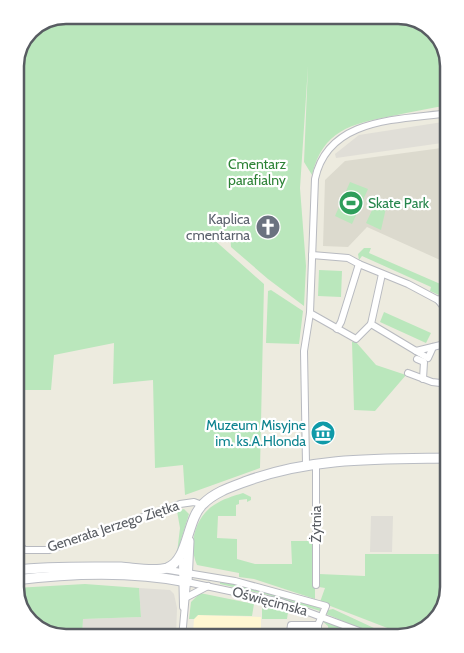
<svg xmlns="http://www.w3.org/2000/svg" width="464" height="653" font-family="Cabin,sans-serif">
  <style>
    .commercial { fill: #fff7d2 }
    .industrial { fill: #e0ded7 }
    .education { fill: #dcdace }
    .green { fill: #bae7bc }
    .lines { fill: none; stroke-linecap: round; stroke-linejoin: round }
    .minor-casing { stroke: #b8bac0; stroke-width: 8 }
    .secondary-casing { stroke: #b9bcc3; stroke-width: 11 }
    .minor { stroke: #fff; stroke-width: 6 }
    .secondary { stroke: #fff; stroke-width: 9 }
    .labels { text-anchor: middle; stroke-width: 4.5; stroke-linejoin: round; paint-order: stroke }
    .park-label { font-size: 14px; fill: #2e8337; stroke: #fff }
    .leisure-label { font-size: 14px; fill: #27864d; stroke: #fff; text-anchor: start }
    .worship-label { font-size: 14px; fill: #5b616d; stroke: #fff; text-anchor: end }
    .culture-label { font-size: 14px; fill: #0d838f; stroke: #fff; text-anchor: end }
    .street-label { font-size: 14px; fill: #585c62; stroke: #fff }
    .rim { fill: none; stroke: #585c62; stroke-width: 2.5 }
  </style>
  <rect width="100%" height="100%" fill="#edebdf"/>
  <!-- commercial -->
  <path class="commercial" d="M198,615l63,2v21h-37v-4l-31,-1 1,-14z"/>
  <!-- industrial -->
  <g class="industrial">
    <path d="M449,121v21l-113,16 -1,-4 24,-19z"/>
    <path d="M371,516h22l-1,36h-22z"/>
    <path d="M139,588l31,2 4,4 3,14 -1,30h-94l1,-19 58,-2z"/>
  </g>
  <!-- education -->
  <path class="education" d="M449,147v117l-82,-37 -19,20 -25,-1 2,-66 20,-19z"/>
  <!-- green -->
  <g class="green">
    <path d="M65,15h337l40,25 7,25v40c-19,3 -38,7 -57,11 -41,8 -69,14 -80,59l-8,-13 4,-96 -8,122 6,78 -2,40 -36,-27 -37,-32 -1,-15 -6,2 -21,-4 61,54 -4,184 -75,27 -2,-30 -28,3 -2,-88 -40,4 1,-41 -60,12 -3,35h-36v-324l20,-40z"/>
    <path d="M350,182l18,7 -16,35 -17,-8z"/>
    <path d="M375,204l11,4 -5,22 -15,-7z"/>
    <path d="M364,248h7l-2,5 76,33 4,-4v10l-10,3 -9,-4 1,-4 -69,-31 -3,4 -1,-6z"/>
    <path d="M319,270l23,1 -1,26 -23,-1z"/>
    <path d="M271,290l32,21 -4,33 -33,-1 2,-52z"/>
    <path d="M384,312l47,21 -5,10 -46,-21z"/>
    <path d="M355,341l21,24 30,10 -31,36 -21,-1 -2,-68z"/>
    <path d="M243,493l8,4v3l-4,2v-3l-8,1v4l-3,1v11h-18l-1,22 20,1v20l18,5h37l-1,-23h24v58l-61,-20 -15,-2v-4l-42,-8c-9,-20 -2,-48 17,-60 9,-6 19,-9 29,-12z"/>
    <path d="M184,509l5,5 -12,39 3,-25 -3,-17z"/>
    <path d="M365,554h84c0,36 1,70 -40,81 -8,2 -18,5 -26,3 -19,-6 -39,-17 -57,-24l2,-4 5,-1 56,26 1,-6 -70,-27 5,-14 -6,-1v-13l46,2z"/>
    <path d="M220,582c33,3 68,15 100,26v3l-52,-16 -48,-11z"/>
    <path d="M85,584l54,4 2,29 -58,2 -1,19h-20l-40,-25 -7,-25z"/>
    <path d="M200,593l54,11 -2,12 -54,-1 -4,4h-5l2,-17z"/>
    <path d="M262,606l26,6 -1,7h-25z"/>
    <path d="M322,621l45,15 4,2h-37l-5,-3 -1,-9z"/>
  </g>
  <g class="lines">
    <defs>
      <g id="minor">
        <path d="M312,255l36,3 11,6"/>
        <path d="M382,274l-11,50 45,27 33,-8"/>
        <path d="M438,300l11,14"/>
        <path d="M310,313l46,26 15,-15"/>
        <path d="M337,329l4,-7 18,-58 49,20 30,16 11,-5"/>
        <path d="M416,351l12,7 5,-11"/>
        <path d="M417,359l7,3 -1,17"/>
        <path d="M408,373l24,9 17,2"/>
        <path d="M316,463v122"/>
        <path d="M306,464l-2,-113 6,-38 5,-134c13,-62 84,-59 134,-66"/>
        <path d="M15,527l6,19 3,4h25l131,-46 14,-2 8,3"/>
        <path d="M180,557l2,5 1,45"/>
        <path d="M163,569l72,12 91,25 -8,19v13"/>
        <path d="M187,597l21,-11"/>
        <path d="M182,638l5,-56 94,20 97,36"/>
        <path d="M289,638l2,-13h27"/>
      </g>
      <g id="secondary">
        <path d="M15,570c35,-4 71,-3 106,-3 14,1 33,5 46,1 22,-8 19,-48 36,-64 12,-12 28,-17 44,-23 66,-24 133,-22 202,-23"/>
        <path d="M15,580c56,-7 117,-9 172,2l2,-41"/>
      </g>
    </defs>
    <!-- minor casing -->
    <use href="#minor" class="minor-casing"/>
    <!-- secondary casing -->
    <use href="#secondary" class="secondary-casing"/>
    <!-- minor -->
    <use href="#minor" class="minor"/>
    <!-- secondary -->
    <use href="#secondary" class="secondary"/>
  </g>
  <!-- icons -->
  <defs>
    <symbol id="stadium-disc" viewBox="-11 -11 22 22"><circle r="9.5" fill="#2e9e5b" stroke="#fff"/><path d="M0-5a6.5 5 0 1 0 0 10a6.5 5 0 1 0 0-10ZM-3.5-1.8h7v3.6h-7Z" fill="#fff"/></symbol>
    <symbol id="church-disc" viewBox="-11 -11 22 22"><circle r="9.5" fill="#6b7280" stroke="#fff"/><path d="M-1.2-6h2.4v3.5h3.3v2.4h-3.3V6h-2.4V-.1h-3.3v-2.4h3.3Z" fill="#fff"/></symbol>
    <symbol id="museum-disc" viewBox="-11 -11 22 22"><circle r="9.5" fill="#0f9aa8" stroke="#fff"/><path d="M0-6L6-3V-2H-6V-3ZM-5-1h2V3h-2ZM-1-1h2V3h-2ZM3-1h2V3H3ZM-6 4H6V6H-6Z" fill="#fff"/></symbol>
  </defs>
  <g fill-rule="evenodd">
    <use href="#stadium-disc" x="337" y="189" width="28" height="28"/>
    <use href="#church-disc" x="254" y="213" width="28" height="28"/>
    <use href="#museum-disc" x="309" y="419" width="28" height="28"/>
  </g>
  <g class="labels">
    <!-- park labels -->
    <g class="park-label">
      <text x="257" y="169">Cmentarz<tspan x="257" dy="16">parafialny</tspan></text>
    </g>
    <!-- leisure labels -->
    <g class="leisure-label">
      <text x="368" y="208">Skate Park</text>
    </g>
    <!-- worship labels -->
    <g class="worship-label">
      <text x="250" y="224">Kaplica<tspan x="250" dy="16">cmentarna</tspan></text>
    </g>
    <!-- culture labels -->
    <g class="culture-label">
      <text x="306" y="430">Muzeum Misyjne<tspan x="306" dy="16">im. ks.A.Hlonda</tspan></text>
    </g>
    <!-- street labels -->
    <g class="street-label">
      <text transform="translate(316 524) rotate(-90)" y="5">Żytnia</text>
      <text transform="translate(113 526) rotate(-18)" y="5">Generała Jerzego Ziętka</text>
      <text transform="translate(270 601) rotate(15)" y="5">Oświęcimska</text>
    </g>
  </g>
  <!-- crop -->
  <path d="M0 0H464V653H0ZM66 24H398A42 42 0 0 1 440 66V587A42 42 0 0 1 398 629H66A42 42 0 0 1 24 587V66A42 42 0 0 1 66 24Z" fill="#fff" fill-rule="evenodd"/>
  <path class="rim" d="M66 24H398A42 42 0 0 1 440 66V587A42 42 0 0 1 398 629H66A42 42 0 0 1 24 587V66A42 42 0 0 1 66 24Z"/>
</svg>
